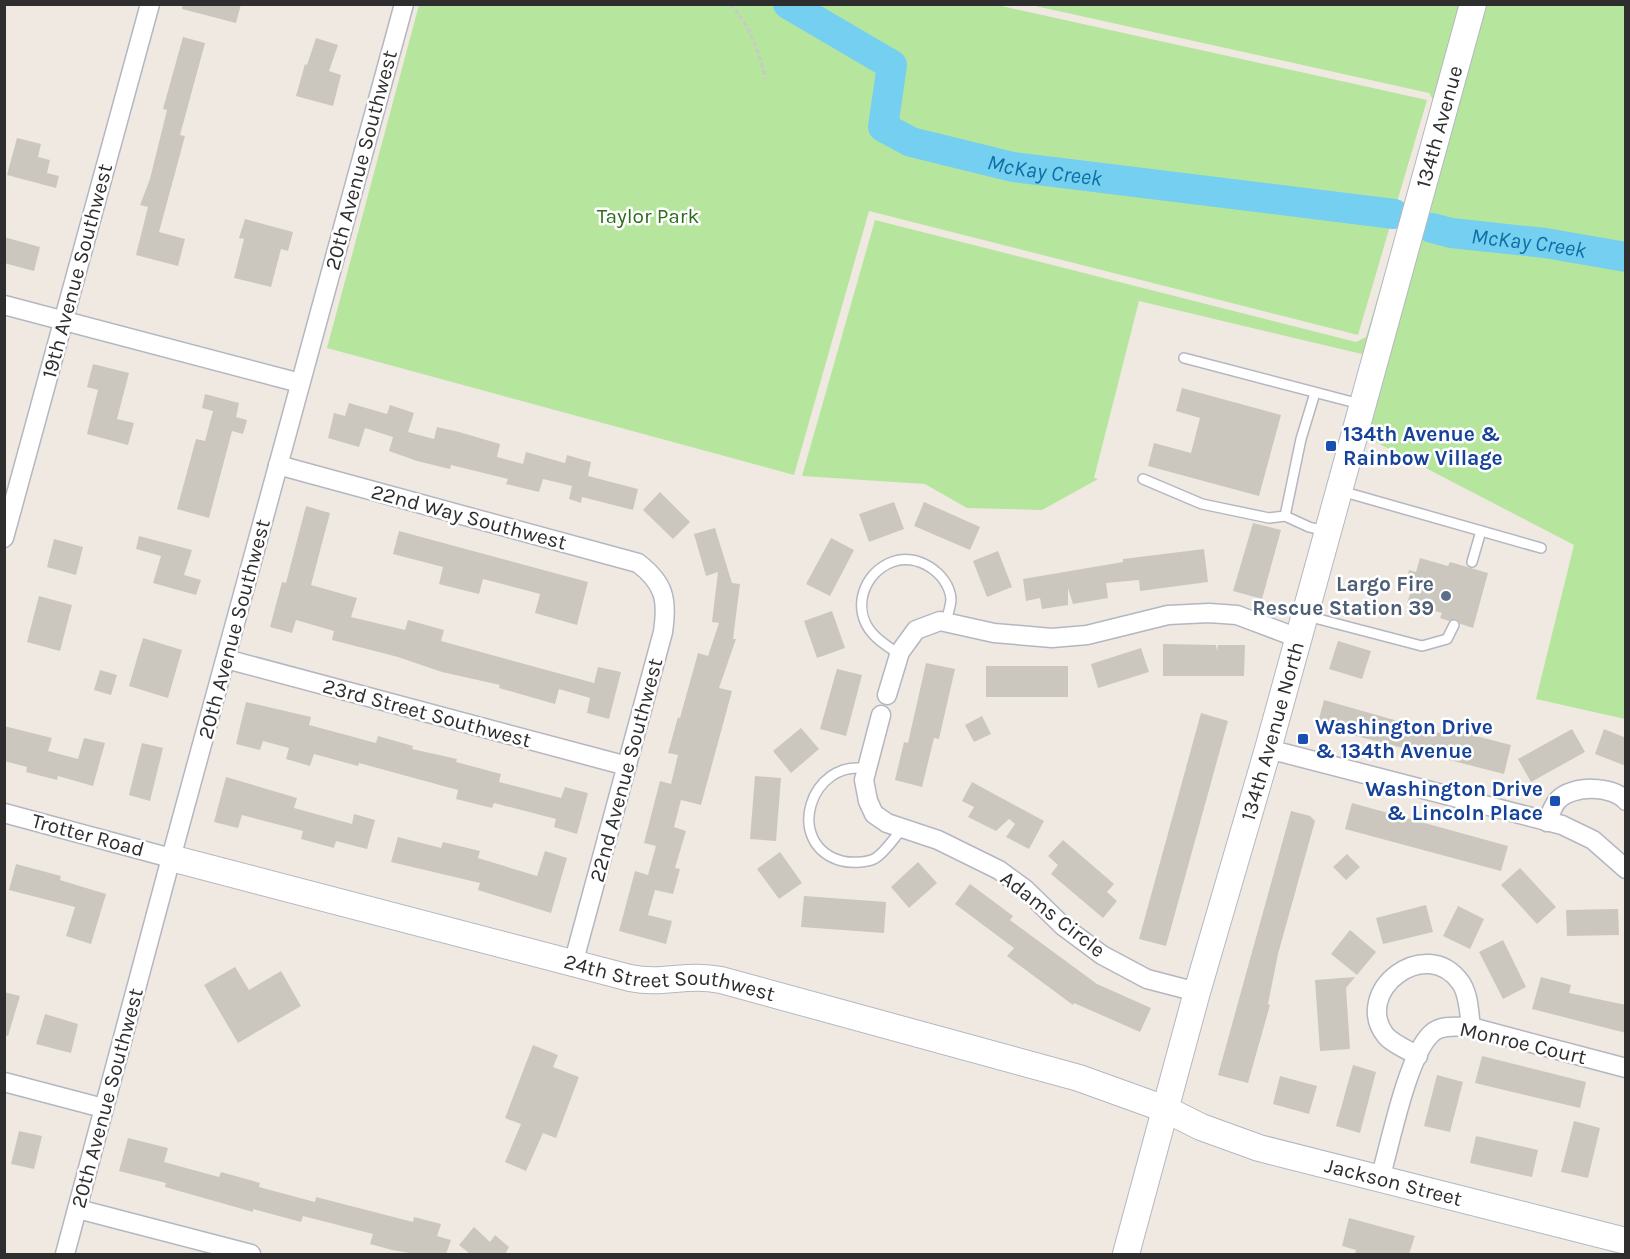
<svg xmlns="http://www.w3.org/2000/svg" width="1630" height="1259" font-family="Karla,sans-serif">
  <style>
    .green { fill: #b6e59e }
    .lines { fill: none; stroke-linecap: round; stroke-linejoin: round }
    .river { stroke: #75cff0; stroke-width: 30 }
    .building { fill: #cbc7bf }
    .lane-casing { stroke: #b4b7c1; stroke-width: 12 }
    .street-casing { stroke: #b4b7c1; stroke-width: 21 }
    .secondary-casing { stroke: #b4b7c1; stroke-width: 28 }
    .path { stroke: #c9c9c9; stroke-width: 3; stroke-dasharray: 4.5 3; stroke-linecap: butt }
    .lane { stroke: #fff; stroke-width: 9 }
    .street { stroke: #fff; stroke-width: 18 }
    .secondary { stroke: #fff; stroke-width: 26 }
    .transit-dot { fill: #1a4fb4; stroke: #fff; stroke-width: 2 }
    .service-dot { fill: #5c6f8a; stroke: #fff; stroke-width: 2 }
    .labels { text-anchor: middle; stroke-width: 5; stroke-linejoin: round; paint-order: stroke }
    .street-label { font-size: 21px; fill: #2e2e2e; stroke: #fff }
    .park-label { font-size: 21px; fill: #2c6e1b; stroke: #fff }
    .transit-label { font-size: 21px; font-weight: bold; fill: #164399; stroke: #fff; text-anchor: start }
    .service-label { font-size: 21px; font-weight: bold; fill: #4e5e75; stroke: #fff; text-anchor: end }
    .water-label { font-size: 22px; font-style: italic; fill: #0d6fa3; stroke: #fff }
  </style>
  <rect width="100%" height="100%" fill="#efe9e1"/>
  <!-- green -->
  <g class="green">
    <path d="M419,5h578l430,95 -69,235 -489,-124 -75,264 -467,-127z"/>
    <path d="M1031,5h432l-97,350 -227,-54 -45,177 4,1 -56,31 -75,-2 -42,-24 -123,-8 73,-256 481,122 10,-5 69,-234 -6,-10z"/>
    <path d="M1483,5h142v714l-89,-20 38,-154 -206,-107z"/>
  </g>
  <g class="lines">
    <!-- river -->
    <g class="river">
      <path id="s1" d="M788,4l104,61 -9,62 28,15 102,25 381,47"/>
      <path id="s2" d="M1432,228l19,5 94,10 81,14"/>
    </g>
  </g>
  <!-- building -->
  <g class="building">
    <path d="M183,4h58l-5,19 -54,-14z"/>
    <path d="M183,37l22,6 -25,92 5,1 -26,96 26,7 -7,27 -42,-11 12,-48 -8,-2 10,-26 17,-69 -4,-1z"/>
    <path d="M316,38l22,7 -9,26 12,4 -8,31 -37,-10 9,-32 2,1z"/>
    <path d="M17,138l24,6 -3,13 12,3 -3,13 12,3 -3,12 -49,-13z"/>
    <path d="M245,219l48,13 -5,19 -7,-2 -10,38 -37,-9 10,-39 -5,-1z"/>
    <path d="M4,237l36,10 -6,24 -30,-8z"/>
    <path d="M93,364l36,9 -12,46 17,4 -6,22 -41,-11 11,-44 -11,-3z"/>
    <path d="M1182,388l99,27 -22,81 -111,-30 6,-23 37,10 9,-35 -24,-7z"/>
    <path d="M205,394l34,9 -3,14 11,3 -4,14 -11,-3 -23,87 -32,-9 19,-70 9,2 8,-30 -11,-3z"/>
    <path d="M349,403l38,11 3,-9 24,8 -6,19 26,7 3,-12 22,5 41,12 -3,13 26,7 3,-12 39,11 2,-8 24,7 -3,14 50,13 -5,21 -51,-13 -1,6 -12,-4 3,-13 -29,-7 -4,13 -33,-8 2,-5 -57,-14 -1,4 -33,-8 -28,-10 4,-14 -28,-9 -6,19 -31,-9 6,-25 11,3z"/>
    <path d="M660,492l30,30 -17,17 -30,-29z"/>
    <path d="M894,502l10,27 -35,13 -10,-28z"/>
    <path d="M924,502l56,25 -10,23 -56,-24z"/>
    <path d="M306,506l24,7 -19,72 46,13 -6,19 54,13 3,-10 36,10 -3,11 153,42 4,-16 23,5 -12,47 -22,-6 3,-15 -31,-9 -4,15 -56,-16 1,-3 -58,-13 -44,-15 -66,-17 2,-9 -38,-11 -4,13 -22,-6 12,-45 4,1z"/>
    <path d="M1253,523l28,7 -19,69 -29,-8z"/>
    <path d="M715,528l17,55 8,1 -7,55h3l-17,49 13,3 -31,114 -20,-5 -7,27 12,4 -11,37 5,1 -7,25 -18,-4 -7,25 24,6 -6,23 -47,-13 16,-60 13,4 8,-29 -12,-3 16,-62 11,3 7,-29 -10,-2 10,-36 2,1 18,-65 10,3 11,-33 -7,-1 6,-50 -12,4 -12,-42z"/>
    <path d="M399,531l189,51 -11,43 -42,-12 5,-19 -57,-15 -4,15 -40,-10 4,-17 -50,-13z"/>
    <path d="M139,536l53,14 -8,25 17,5 -5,15 -43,-12 8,-27 -25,-7z"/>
    <path d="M831,538l23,12 -24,46 -24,-12z"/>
    <path d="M54,539l29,8 -7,28 -29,-8z"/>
    <path d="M1204,549l4,33 -68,9 -1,-11 -33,3 2,15 -35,6 -5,-16v17l-26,4 -2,-11 -14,3 -3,-22 100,-17v-3z"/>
    <path d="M998,551l14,36 -25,10 -14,-36z"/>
    <path d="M1420,558l28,8 2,-4 38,11 -15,55 -12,-4 -5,-5 -7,2 -9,-3 2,-5 -35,-10 5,-15 -7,-2 4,-16 7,2z"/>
    <path d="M39,596l33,9 -12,46 -33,-9z"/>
    <path d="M832,611l13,37 -28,10 -13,-37z"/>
    <path d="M143,638l39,12 -14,48 -39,-12z"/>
    <path d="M1338,641l33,10 -9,28 -33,-10z"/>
    <path d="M1163,644l53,1 1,6 1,-6h27l-1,31h-81z"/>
    <path d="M1141,648l8,24 -51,16 -7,-24z"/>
    <path d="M926,663l29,6 -16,70 -5,-1 -12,49 -27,-7 9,-38 4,1z"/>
    <rect x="986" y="666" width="82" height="31"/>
    <path d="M837,669l25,6 -16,61 -26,-7z"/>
    <path d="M100,670l17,5 -6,20 -17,-5z"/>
    <path d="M1324,700l116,33 1,-6 70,18 -7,29 -187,-48z"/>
    <path d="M246,702l65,15 -2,8 67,18 2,-7 35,10 -1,3 45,10 -1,3 45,12 -2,8 62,16 4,-11 23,6 -11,41 -23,-7 2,-8 -62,-16 -2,5 -36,-9 2,-9 -99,-27 -1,3 -44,-12 -4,12 -24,-7 3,-11 -26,-7 -3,9 -24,-6z"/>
    <path d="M1201,713l27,8 -62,225 -27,-7z"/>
    <path d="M982,716l9,18 -17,8 -9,-17z"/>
    <path d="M4,726l48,12 -4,13 30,8 6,-21 21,5 -12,43 -35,-10 -1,4 -31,-8 1,-5 -23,-6z"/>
    <path d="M801,728l18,21 -28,24 -18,-22z"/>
    <path d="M1572,729l13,23 -54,30 -13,-23z"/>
    <path d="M1604,729l22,9v28l-31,-12z"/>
    <path d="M142,743l21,5 -13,53 -21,-6z"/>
    <path d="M755,776l26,2 -5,63 -26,-2z"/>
    <path d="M226,777l71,21 -3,10 58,16 2,-10 21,6 -8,29 -31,-8 -2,7 -33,-9 2,-8 -61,-16 -4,13 -24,-6z"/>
    <path d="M972,782l72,39 -15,28 -23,-12 9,-13 -6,-5 -13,12 -28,-14 6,-10 -12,-6z"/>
    <path d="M1352,803l156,43 -7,25 -156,-42z"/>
    <path d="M1291,811l19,5 5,5 -37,133 -10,50 2,1 -22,78 -30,-8z"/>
    <path d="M398,837l43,11 2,-6 37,9 -2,7 59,18 8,-25 22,7 -16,55 -73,-23 2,-7 -89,-21z"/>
    <path d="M1063,840l51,44 -7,8 10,9 -14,17 -52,-44 7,-9 -10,-9z"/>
    <path d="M780,852l22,31 -23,16 -22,-30z"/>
    <path d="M1347,854l13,13 -14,13 -13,-13z"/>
    <path d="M918,862l19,21 -28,25 -18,-21z"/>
    <path d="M16,864l45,12 -1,4 46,14 -15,50 -25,-8 9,-29 -66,-17z"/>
    <path d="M1520,868l36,39 -19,17 -36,-39z"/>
    <path d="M970,884l43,32 -3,4 87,64 54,24 -11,24 -66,-29 -1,2 -66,-49 7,-8 -59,-44z"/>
    <path d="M804,896l82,6 -2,31 -83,-6z"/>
    <path d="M1426,905l7,27 -50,12 -7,-26z"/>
    <path d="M1458,906l26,13 -14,30 -27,-13z"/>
    <path d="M1618,909l1,26 -52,1 -1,-26z"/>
    <path d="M1350,930l26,22 -19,23 -26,-21z"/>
    <path d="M1503,940l23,47 -23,12 -24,-47z"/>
    <path d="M235,967l14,23 32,-19 20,35 -63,37 -34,-58z"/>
    <path d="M1355,977l-9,11 4,61 -30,2 -5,-71z"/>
    <path d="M1541,977l30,8 -2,8 57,12v28l-94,-24z"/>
    <path d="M4,992l16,4 -12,40 -4,-1z"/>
    <path d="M45,1014l33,10 -7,29 -35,-9z"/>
    <path d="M533,1045l25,10 -5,12 26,10 -23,61 -13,-5 -17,38 -21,-9 16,-38 -16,-6z"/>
    <path d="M1482,1056l104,26 -6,26 -105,-25z"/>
    <path d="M1353,1065l23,7 -16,61 -24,-7z"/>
    <path d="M1437,1075l26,7 -13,50 -26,-6z"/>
    <path d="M1280,1076l37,10 -8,28 -36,-10z"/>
    <path d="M1574,1121l26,7 -12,50 -27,-6z"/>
    <path d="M19,1131l23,5 -8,33 -23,-5z"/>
    <path d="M1476,1136l62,14 -6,27 -62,-14z"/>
    <path d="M128,1138l40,10 -4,14 55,15 2,-5 39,11 -1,4 56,15 1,-5 97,25 1,-5 27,7 -4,12 14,4 -5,14h-31l-23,-4 -22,-6 3,-10 -70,-18 -2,6 -48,-13v3l-88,-25 1,-4 -47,-12z"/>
    <path d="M1349,1218l66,18 -6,18h-54l1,-4 -14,-4z"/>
    <path d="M474,1227l16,15 5,-7 14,12 -4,7h-35l-11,-9z"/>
  </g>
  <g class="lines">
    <defs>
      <g id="lane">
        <path d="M1184,358l176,46"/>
        <path d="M1143,479l59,25 67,14 16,-2 24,11 16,4"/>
        <path d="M1341,491l200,57"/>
        <path d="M1285,516l16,-77 14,-46"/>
        <path d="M1472,562l9,-31"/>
        <path d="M1307,616l115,30 25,-7 7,-14"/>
        <path d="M899,654c-9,-6 -19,-12 -26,-20 -22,-24 -10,-61 19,-72 24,-10 57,11 59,37 0,7 -4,17 -5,23"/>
        <path d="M867,769c-57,-11 -84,76 -25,92 8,2 23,2 32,-2 10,-5 20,-21 28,-30"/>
      </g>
      <g id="street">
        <path d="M4,305l296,78"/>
        <path d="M278,465l360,98c26,20 30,36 25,69l-90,332"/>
        <path d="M4,538l146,-534"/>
        <path d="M226,659l401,107"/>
        <path d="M887,695l13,-43 16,-22 24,-9 54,12 58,5 35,-3 81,-20 41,-2 28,2 61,23"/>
        <path d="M881,715l-17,65 4,21 6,13 13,9 51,17 61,30 26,19 38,37 39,29 45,24 50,13"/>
        <path d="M1268,749l294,76 31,15 33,29"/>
        <path d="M4,813l167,45"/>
        <path d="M1547,822c3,-7 6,-17 11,-22 14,-15 55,-15 68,1"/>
        <path d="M1418,1056c-10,-6 -25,-12 -32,-20 -35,-44 40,-103 75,-53 8,12 8,30 10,44"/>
        <path d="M4,1082l99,26"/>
        <path d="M1380,1179c10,-34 27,-122 51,-145 10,-10 27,-7 40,-7l155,41"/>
        <path d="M78,1209l173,45"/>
        <path d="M65,1254l106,-396 233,-854"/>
      </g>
      <g id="secondary">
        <path id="s3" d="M171,858l459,120c34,7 55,-5 91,2l358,98 86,31 36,18 58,21 367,93"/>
        <path id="s4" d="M1126,1254l71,-262 71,-243 205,-745"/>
      </g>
    </defs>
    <!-- lane casing -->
    <use href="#lane" class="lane-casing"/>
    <!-- street casing -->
    <use href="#street" class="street-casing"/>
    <!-- secondary casing -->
    <use href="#secondary" class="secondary-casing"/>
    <!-- path -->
    <path class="path" d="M730,4c21,22 28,47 36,75"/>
    <!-- lane -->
    <use href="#lane" class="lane"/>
    <!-- street -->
    <use href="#street" class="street"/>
    <!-- secondary -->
    <use href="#secondary" class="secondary"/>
  </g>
  <!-- markers -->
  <g class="transit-dot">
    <rect x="1325" y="440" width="12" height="12" rx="3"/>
    <rect x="1297" y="733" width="12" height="12" rx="3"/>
    <rect x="1549" y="795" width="12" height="12" rx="3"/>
  </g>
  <circle class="service-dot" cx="1446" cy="596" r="6"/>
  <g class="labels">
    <!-- street labels -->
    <g class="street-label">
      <text dy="7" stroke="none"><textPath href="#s4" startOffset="1170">134th Avenue</textPath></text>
      <text transform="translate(361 160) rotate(-75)" y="7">20th Avenue Southwest</text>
      <text transform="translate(77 271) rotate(-75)" y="7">19th Avenue Southwest</text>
      <text transform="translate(469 517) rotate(15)" y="7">22nd Way Southwest</text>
      <text transform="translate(234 629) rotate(-75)" y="7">20th Avenue Southwest</text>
      <text transform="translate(427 713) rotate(15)" y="7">23rd Street Southwest</text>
      <text dy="7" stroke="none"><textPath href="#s4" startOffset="543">134th Avenue North</textPath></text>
      <text transform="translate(626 770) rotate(-75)" y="7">22nd Avenue Southwest</text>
      <text transform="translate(88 835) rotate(15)" y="7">Trotter Road</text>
      <text transform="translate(1053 914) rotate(38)" y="7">Adams Circle</text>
      <text dy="7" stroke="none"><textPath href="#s3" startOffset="514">24th Street Southwest</textPath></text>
      <text transform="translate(1523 1043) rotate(13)" y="7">Monroe Court</text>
      <text transform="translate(107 1098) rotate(-75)" y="7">20th Avenue Southwest</text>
      <text dy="7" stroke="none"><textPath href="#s3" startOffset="1269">Jackson Street</textPath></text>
    </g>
    <!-- park labels -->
    <g class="park-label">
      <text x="648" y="223">Taylor Park</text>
    </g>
    <!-- transit labels -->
    <g class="transit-label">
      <text x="1343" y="441">134th Avenue &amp;<tspan x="1343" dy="24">Rainbow Village</tspan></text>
      <text x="1315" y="734">Washington Drive<tspan x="1315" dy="24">&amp; 134th Avenue</tspan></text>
      <text x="1543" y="796" text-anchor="end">Washington Drive<tspan x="1543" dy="24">&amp; Lincoln Place</tspan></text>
    </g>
    <!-- service labels -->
    <g class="service-label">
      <text x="1434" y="591">Largo Fire<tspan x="1434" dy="24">Rescue Station 39</tspan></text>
    </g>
    <!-- water labels -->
    <g class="water-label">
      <text dy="8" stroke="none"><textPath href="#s1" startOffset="352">McKay Creek</textPath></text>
      <text dy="8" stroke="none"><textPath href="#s2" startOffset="98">McKay Creek</textPath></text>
    </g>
  </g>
  <!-- border -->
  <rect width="1630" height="1259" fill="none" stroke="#2e2e2e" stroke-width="12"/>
</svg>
